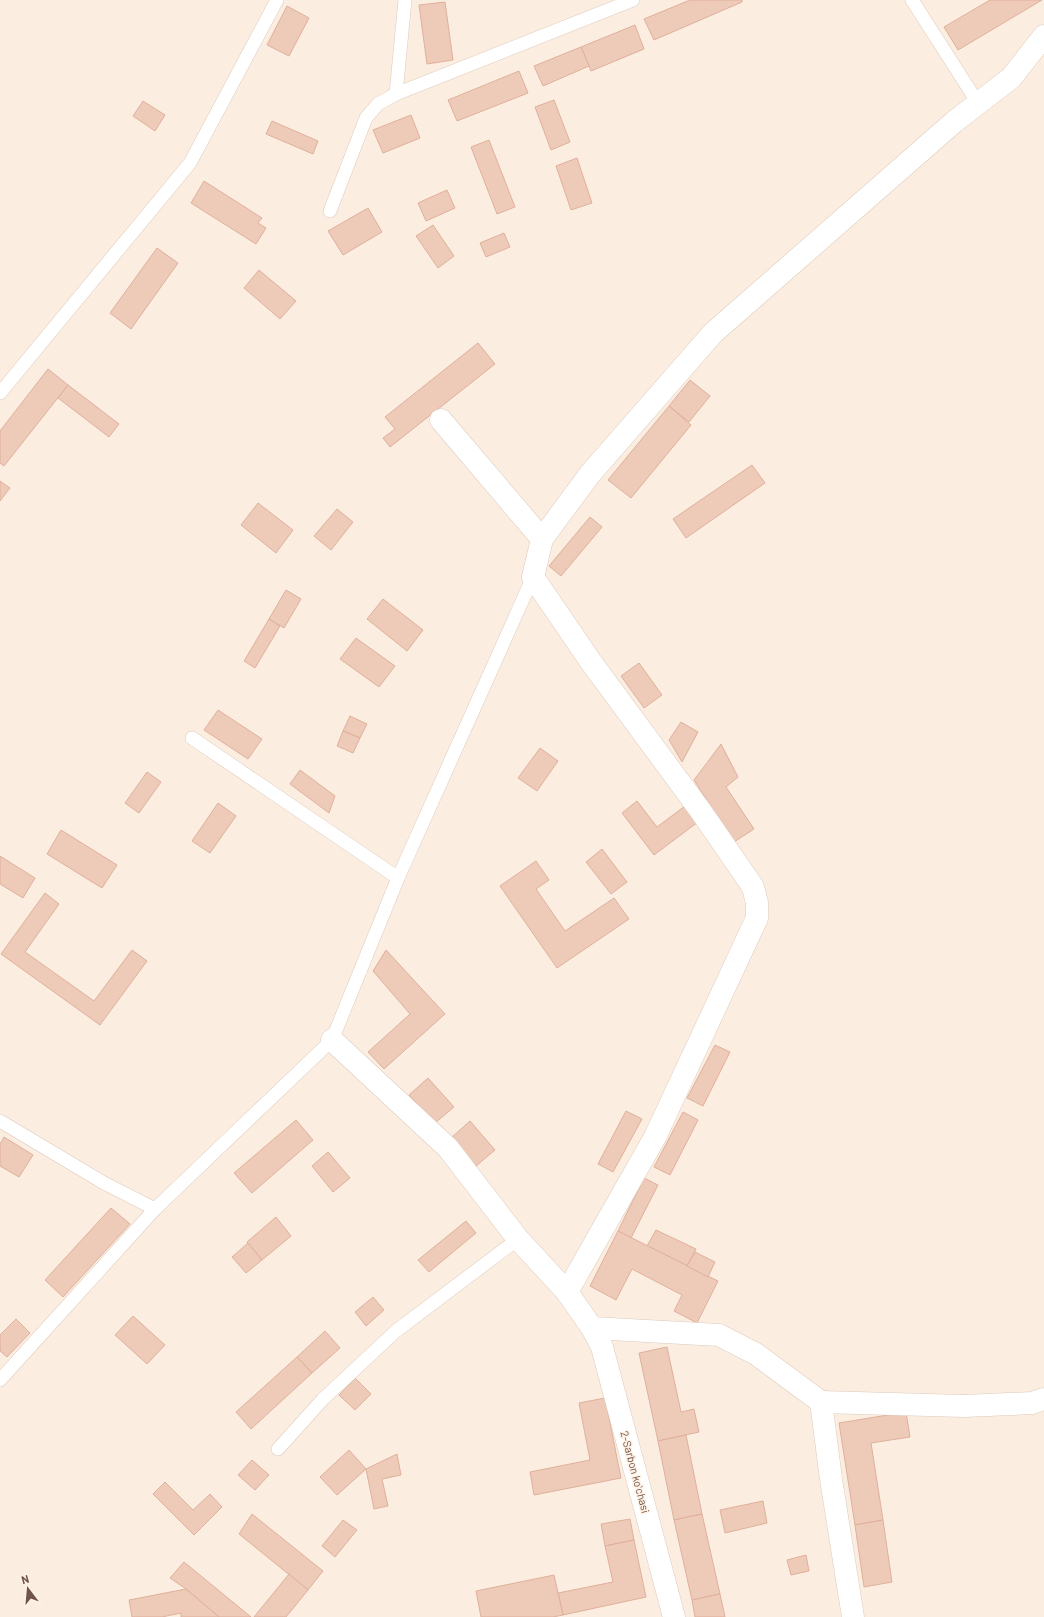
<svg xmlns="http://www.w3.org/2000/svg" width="1044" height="1617" font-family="Barlow,sans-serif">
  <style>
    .building { fill: #eecab9; stroke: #e0b09b }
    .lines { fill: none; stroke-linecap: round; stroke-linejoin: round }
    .service-casing { stroke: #decabd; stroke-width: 14 }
    .minor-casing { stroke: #decabd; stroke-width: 23 }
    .service { stroke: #fff; stroke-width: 13 }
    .minor { stroke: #fff; stroke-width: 22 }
    .labels { text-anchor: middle; stroke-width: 3; stroke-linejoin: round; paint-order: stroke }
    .street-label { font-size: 11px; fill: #705449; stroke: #fef2e6 }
  </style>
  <rect width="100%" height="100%" fill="#fbeee0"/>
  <!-- building -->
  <g class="building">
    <path d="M690,0h52v2l-88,38 -10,-21z"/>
    <path d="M990,0h52l-84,50 -14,-23z"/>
    <path d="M445,2l8,58 -26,4 -8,-59z"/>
    <path d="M287,6l22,12 -20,38 -22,-11z"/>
    <path d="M635,25l9,24 -53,22 -10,-24z"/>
    <path d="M581,47l8,19 -46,20 -9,-20z"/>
    <path d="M519,71l9,22 -71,28 -9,-21z"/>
    <path d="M554,100l16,42 -19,8 -16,-43z"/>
    <path d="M143,101l22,14 -10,16 -22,-15z"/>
    <path d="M411,115l9,23 -37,15 -10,-23z"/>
    <path d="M272,121l46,20 -5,13 -47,-20z"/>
    <path d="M489,140l26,67 -18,7 -26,-67z"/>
    <path d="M577,158l15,45 -21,7 -15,-44z"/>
    <path d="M204,181l58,37 -4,5 8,5 -10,16 -65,-41z"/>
    <path d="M447,190l8,18 -29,13 -8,-18z"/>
    <path d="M368,208l14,24 -39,23 -15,-24z"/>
    <path d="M433,225l21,31 -16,12 -22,-32z"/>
    <path d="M504,233l6,14 -24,10 -6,-14z"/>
    <path d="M157,248l21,15 -47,66 -21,-16z"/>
    <path d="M259,270l37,31 -16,18 -36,-31z"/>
    <path d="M478,343l17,21 -105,83 -7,-9 12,-9 -10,-12z"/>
    <path d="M48,369l20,16 -64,81 -4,-3v-32z"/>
    <path d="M690,380l20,16 -21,26 -20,-16z"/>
    <path d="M68,385l51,39 -10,13 -51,-39z"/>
    <path d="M669,406l22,19 -60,73 -23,-18z"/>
    <path d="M752,465l13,18 -79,55 -13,-19z"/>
    <path d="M0,481l10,7 -10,13z"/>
    <path d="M258,503l35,27 -17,23 -35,-28z"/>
    <path d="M337,509l16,13 -22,28 -17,-14z"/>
    <path d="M590,517l12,10 -41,49 -12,-10z"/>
    <path d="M286,590l15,9 -17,29 -15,-9z"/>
    <path d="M383,599l40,31 -16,21 -40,-32z"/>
    <path d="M269,619l11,7 -25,42 -11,-7z"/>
    <path d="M356,638l39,28 -16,21 -39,-28z"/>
    <path d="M639,663l23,32 -18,13 -23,-32z"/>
    <path d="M218,710l44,29 -14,20 -44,-29z"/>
    <path d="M350,716l17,8 -7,14 -17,-7z"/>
    <path d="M681,722l17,10 -16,30 -13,-22z"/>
    <path d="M343,731l17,7 -7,15 -16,-7z"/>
    <path d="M721,744l17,33 -12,10 28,42 -20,13 -40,-62z"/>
    <path d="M540,748l18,13 -21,30 -19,-13z"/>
    <path d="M300,770l35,26 -6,17 -39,-29z"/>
    <path d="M147,772l14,10 -22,31 -14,-10z"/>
    <path d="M637,801l20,26 28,-21 13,16 -44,33 -32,-42z"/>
    <path d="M218,803l18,13 -26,37 -18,-12z"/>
    <path d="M61,830l56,35 -15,23 -55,-34z"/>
    <path d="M602,849l25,33 -16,12 -25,-32z"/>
    <path d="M0,856l35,22 -12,20 -23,-14z"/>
    <path d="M536,861l13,19 -13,9 29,42 49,-33 15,21 -72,49 -57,-82z"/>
    <path d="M45,893l14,11 -34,48 69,49 38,-51 15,11 -47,64 -99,-71z"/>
    <path d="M386,950l59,64 -61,55 -16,-17 42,-38 -37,-43z"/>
    <path d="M715,1045l15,7 -27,54 -16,-8z"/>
    <path d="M428,1078l26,29 -19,16 -26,-28z"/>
    <path d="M626,1111l16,8 -29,53 -15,-8z"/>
    <path d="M683,1112l15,8 -28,55 -16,-8z"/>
    <path d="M296,1120l17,20 -61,53 -18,-20z"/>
    <path d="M470,1121l25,29 -19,16 -25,-28z"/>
    <path d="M4,1137l29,18 -14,22 -19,-11v-22z"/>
    <path d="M328,1152l22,26 -17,14 -21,-26z"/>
    <path d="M644,1178l14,7 -27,53 -13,-7z"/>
    <path d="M111,1208l19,16 -67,73 -18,-17z"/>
    <path d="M276,1217l15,19 -29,24 -15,-18z"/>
    <path d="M466,1221l10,12 -47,39 -11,-12z"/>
    <path d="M656,1230l40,19 -9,17 -40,-20z"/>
    <path d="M618,1231l100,50 -21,42 -23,-12 8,-16 -50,-26 -16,31 -26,-14z"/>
    <path d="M248,1243l14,17 -16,13 -14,-16z"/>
    <path d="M695,1252l20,10 -7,15 -21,-11z"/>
    <path d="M373,1297l11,13 -18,16 -11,-14z"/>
    <path d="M133,1316l32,29 -18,19 -32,-29z"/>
    <path d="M16,1319l14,14 -23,24 -7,-6v-16z"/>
    <path d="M325,1331l15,17 -28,25 -15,-16z"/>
    <path d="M667,1347l14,65 13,-3 5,23 -41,9 -19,-88z"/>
    <path d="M297,1357l15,16 -61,56 -15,-17z"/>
    <path d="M355,1378l16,16 -16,16 -16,-15z"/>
    <path d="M605,1398l16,80 -87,17 -4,-23 60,-12 -11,-57z"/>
    <path d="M906,1412l4,25 -39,6 12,77 -28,5 -16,-102z"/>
    <path d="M686,1435l16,79 -28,6 -16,-79z"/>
    <path d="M349,1450l17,19 -29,26 -17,-18z"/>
    <path d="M397,1454l4,21 -19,4 6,27 -14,3 -8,-40z"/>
    <path d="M252,1460l17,15 -14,15 -17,-15z"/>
    <path d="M165,1482l28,28 17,-16 12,13 -28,28 -41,-41z"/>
    <path d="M763,1501l4,22 -42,10 -5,-23z"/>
    <path d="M252,1514l71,57 -15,19 -69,-56z"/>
    <path d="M702,1514l18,80 -28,6 -18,-80z"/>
    <path d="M630,1519l4,21 -29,6 -4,-22z"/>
    <path d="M343,1520l14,10 -22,27 -13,-11z"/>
    <path d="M883,1520l9,62 -28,5 -9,-62z"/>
    <path d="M634,1540l12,57 -83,18 -5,-22 55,-11 -8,-36z"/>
    <path d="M806,1555l3,16 -18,4 -4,-15z"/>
    <path d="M184,1562l67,55h-32l-33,-28 -16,-11z"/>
    <path d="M289,1574l19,16 -22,27h-32z"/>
    <path d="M554,1575l9,40 -10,2h-72l-5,-26z"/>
    <path d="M186,1589l33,28h-38v-4l-19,4h-30l-3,-17z"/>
    <path d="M720,1594l5,23h-30l-3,-17z"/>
  </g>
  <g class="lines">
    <defs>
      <g id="service">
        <path d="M405,0l-9,94 237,-94"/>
        <path d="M912,0l66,103"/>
        <path d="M330,211l36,-93 12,-14 18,-10"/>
        <path d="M0,393l190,-230 87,-163"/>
        <path d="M192,738l206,140"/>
        <path d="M0,1121l104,62 51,26"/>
        <path d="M0,1380l155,-171 177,-169 66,-162 135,-301"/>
        <path d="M278,1449l45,-50 73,-68 122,-92"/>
      </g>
      <g id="minor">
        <path d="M441,420l101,119"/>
        <path d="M332,1040l116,108 70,91 49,53 25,36 10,19 72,270"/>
        <path d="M567,1292l88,-155 102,-219v-15l-4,-16 -53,-77 -109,-148 -58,-85 9,-38 48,-65 123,-141 241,-211 57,-44 33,-42"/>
        <path d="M592,1328l127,7 37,19 65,48 10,77 22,138"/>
        <path d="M821,1402l143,4 68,-3 12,-4"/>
      </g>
    </defs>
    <!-- service casing -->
    <use href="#service" class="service-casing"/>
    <!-- minor casing -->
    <use href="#minor" class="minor-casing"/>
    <!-- service -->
    <use href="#service" class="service"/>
    <!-- minor -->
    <use href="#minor" class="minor"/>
  </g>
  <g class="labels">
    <!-- street labels -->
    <g class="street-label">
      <text transform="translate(635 1472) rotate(75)" y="4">2-Sarbon koʻchasi</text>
    </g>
  </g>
  <!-- north arrow -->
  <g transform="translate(28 1589) rotate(344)" stroke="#fef2e6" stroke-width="3" paint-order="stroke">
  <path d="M0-3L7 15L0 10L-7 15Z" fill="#705449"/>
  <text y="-6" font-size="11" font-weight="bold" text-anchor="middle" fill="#705449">N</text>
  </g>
</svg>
